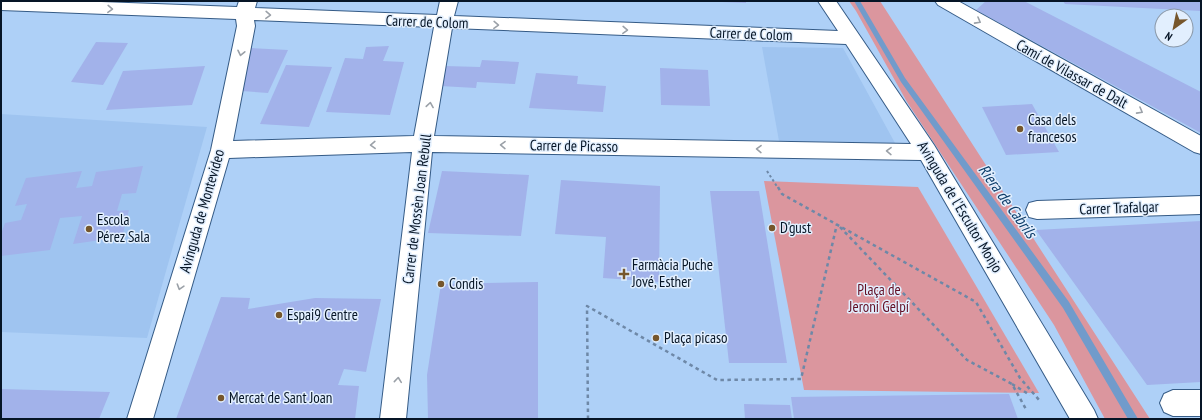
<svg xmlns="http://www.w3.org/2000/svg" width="1202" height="420" font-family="'PT Sans Narrow',sans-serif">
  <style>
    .built { fill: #9fc4f0 }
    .green { fill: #db969e }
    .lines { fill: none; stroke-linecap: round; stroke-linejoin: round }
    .stream { fill: #719bcb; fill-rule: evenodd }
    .building { fill: #a2b2ea }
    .minor-casing { stroke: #355b86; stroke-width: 2 }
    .path-far1 { stroke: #6e88a7; stroke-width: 2; stroke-dasharray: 2.5 2.5; stroke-linecap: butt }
    .path { stroke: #6e88a7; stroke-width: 2.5; stroke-dasharray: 3.5 3.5; stroke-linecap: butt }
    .minor { fill: #fff; fill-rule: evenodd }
    .oneway { stroke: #9ba1a8 }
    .poi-dot { fill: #76562c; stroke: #e2effe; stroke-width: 1.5 }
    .labels { text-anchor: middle; stroke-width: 3; stroke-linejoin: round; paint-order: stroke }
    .street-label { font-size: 15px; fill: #061526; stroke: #e2effe }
    .poi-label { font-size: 15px; fill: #061526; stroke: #e2effe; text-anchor: start }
    .park-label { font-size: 15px; fill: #630f25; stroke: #e2effe }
    .water-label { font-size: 16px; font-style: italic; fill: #0e3c69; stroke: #e2effe }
  </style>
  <rect width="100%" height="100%" fill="#aed0f7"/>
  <!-- built -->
  <g class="built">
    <path d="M762,47l81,1 52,95 -116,-2z"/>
    <path d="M1,114l206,13 -60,211 -146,-6z"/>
  </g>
  <!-- green -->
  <g class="green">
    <path d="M849,1h31l270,418h-45l-51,-94 -147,-223 -51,-91z"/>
    <path d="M764,181l154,6 121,206 -235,-3z"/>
  </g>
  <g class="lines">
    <!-- stream -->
    <path class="stream" d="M854,1h6l45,77 164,224 69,117h-10l-65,-111 -162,-226z"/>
  </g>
  <!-- building -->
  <g class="building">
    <path d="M722,1h24v2l-24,-1z"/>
    <path d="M986,1h38l177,91v41l-225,-123z"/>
    <path d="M1063,1h138v10l-136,-7z"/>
    <path d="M96,42l32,1 -25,42 -32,-3z"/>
    <path d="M389,46l-6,15 21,1 -14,53 -64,-3 19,-54 18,1 3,-12z"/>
    <path d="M250,48l38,2 -20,43 -27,-2z"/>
    <path d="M482,60l37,2 -4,22 -38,-2 -1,6 -36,-2 5,-20 35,1z"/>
    <path d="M286,65l46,2 -23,60 -49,-3z"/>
    <path d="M205,66l-13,39 -86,5 17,-39z"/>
    <path d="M660,68l48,2 2,36 -49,-1z"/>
    <path d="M536,73l42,3 -1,8 29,2 -3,26 -74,-4z"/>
    <path d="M1032,104l27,48 -53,3 -24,-48z"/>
    <path d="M143,166l-7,27 -14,1 -5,17 12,-1 -7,27 -49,7 9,-28 -22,2 -10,32 -49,6v-22l4,-11 16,-3 6,-16 -12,2 11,-28 56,-7 -6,17 16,-2 4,-14z"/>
    <path d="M442,171l87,4 -8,61 -93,-3z"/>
    <path d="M561,180l99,6 -1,96 -56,-4 3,-41 -51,-3z"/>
    <path d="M710,191h49l28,172h-58z"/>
    <path d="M1201,221v161l-54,3 -111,-155z"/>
    <path d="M538,282v137h-110l-1,-44 14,-91z"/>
    <path d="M221,297l29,1 -2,11 67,-11 66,1 -15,73 -22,-3 -6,16 21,1 -4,33h-179z"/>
    <path d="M1,389l109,3 -11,27h-98z"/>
    <path d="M1009,394l9,25h-224l-3,-22z"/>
    <path d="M744,404l46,1 2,14h-47z"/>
  </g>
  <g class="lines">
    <defs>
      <g id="minor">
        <path d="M1,1h73l163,6 2,-6h18l-2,7 182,7 3,-14h18l-4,15 384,15 -20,-30h18l98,144 160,265 4,9h-28l-149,-259 -489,-8 -26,267h-26l32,-267 -183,6 -76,261h-26l84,-269 26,-124 -1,-7 -235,-9zM254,20l180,7 -20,109 -181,5 22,-115zM452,28l394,16 65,100 -477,-8z"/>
        <path d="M935,1h23l243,135v18l-7,-2 -256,-147z"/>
        <path d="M1201,196v18l-164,5 -8,-2 -3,-7 3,-7 8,-2z"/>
        <path d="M1173,390h28v26h-28l-9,-4 -4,-9 4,-9z"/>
      </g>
    </defs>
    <!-- minor casing -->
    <use href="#minor" class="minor-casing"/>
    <!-- path-far1 -->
    <path class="path-far1" d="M767,171l11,17"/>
    <!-- path -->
    <g class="path">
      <path d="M778,187l4,7 194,108 44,76 20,23"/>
      <path d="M840,227l127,133 45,24 15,27"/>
      <path d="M1012,384l18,11"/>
      <path d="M588,419l-1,-113 130,74 84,-1 36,-155"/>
    </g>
    <!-- minor -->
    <use href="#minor" class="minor"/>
  </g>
  <!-- one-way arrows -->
  <defs><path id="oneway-chevron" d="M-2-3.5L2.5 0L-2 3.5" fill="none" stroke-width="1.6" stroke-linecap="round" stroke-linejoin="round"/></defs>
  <g class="oneway">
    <use href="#oneway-chevron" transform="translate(110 9) rotate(2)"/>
    <use href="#oneway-chevron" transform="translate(268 15) rotate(2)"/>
    <use href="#oneway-chevron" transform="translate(978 21) rotate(29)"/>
    <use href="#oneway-chevron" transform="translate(496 25) rotate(2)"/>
    <use href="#oneway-chevron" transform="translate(625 30) rotate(2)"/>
    <use href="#oneway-chevron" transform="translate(241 53) rotate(102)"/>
    <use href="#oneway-chevron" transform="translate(430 105) rotate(-81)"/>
    <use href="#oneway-chevron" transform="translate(1140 111) rotate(29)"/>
    <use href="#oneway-chevron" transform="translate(373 145) rotate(178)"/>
    <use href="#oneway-chevron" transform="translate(503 145) rotate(-179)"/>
    <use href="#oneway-chevron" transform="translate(759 149) rotate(-179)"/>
    <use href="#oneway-chevron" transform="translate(889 151) rotate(-179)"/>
    <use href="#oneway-chevron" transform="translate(180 287) rotate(107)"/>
    <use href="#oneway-chevron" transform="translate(398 380) rotate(-84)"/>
  </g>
  <!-- markers -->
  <g class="poi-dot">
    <circle cx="1020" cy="129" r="4"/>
    <circle cx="772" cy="228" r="4"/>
    <circle cx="89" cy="229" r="4"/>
    <path d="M622 268h4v4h4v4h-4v4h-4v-4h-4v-4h4z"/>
    <circle cx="441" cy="284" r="4"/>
    <circle cx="279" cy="315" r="4"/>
    <circle cx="656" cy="338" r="4"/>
    <circle cx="221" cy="398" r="4"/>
  </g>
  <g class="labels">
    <!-- street labels -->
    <g class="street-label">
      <text transform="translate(427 22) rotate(2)" y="5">Carrer de Colom</text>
      <text transform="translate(751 34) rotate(2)" y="5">Carrer de Colom</text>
      <text transform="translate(1072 74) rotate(29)" y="5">Camí de Vilassar de Dalt</text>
      <text transform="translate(574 146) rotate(1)" y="5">Carrer de Picasso</text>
      <text transform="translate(960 207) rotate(59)" y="5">Avinguda de l'Escultor Monjo</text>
      <text transform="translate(1119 208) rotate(-2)" y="5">Carrer Trafalgar</text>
      <text transform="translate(417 209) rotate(-83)" y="5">Carrer de Mossèn Joan Rebull</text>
      <text transform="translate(202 211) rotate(-74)" y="5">Avinguda de Montevideo</text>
    </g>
    <!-- poi labels -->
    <g class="poi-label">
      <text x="1028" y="125">Casa dels<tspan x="1028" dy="17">francesos</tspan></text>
      <text x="97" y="225">Escola<tspan x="97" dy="17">Pérez Sala</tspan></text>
      <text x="780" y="233">D'gust</text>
      <text x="632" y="270">Farmàcia Puche<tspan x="632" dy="17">Jové, Esther</tspan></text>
      <text x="449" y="289">Condis</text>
      <text x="287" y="320">Espai9 Centre</text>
      <text x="664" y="343">Plaça picaso</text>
      <text x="229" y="403">Mercat de Sant Joan</text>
    </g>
    <!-- park labels -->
    <g class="park-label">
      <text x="879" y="295">Plaça de<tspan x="879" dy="17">Jeroni Gelpí</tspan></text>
    </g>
    <!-- water labels -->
    <g class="water-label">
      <text transform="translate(1008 201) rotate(54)" y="6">Riera de Cabrils</text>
    </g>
  </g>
  <!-- border -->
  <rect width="1202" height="420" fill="none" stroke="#061526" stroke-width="4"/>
  <!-- north arrow -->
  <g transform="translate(1174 28) rotate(213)"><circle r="19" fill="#e2effe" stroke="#8a98a8"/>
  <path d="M0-3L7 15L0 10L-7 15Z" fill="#76562c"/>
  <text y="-6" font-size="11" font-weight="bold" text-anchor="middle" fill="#061526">N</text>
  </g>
</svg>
